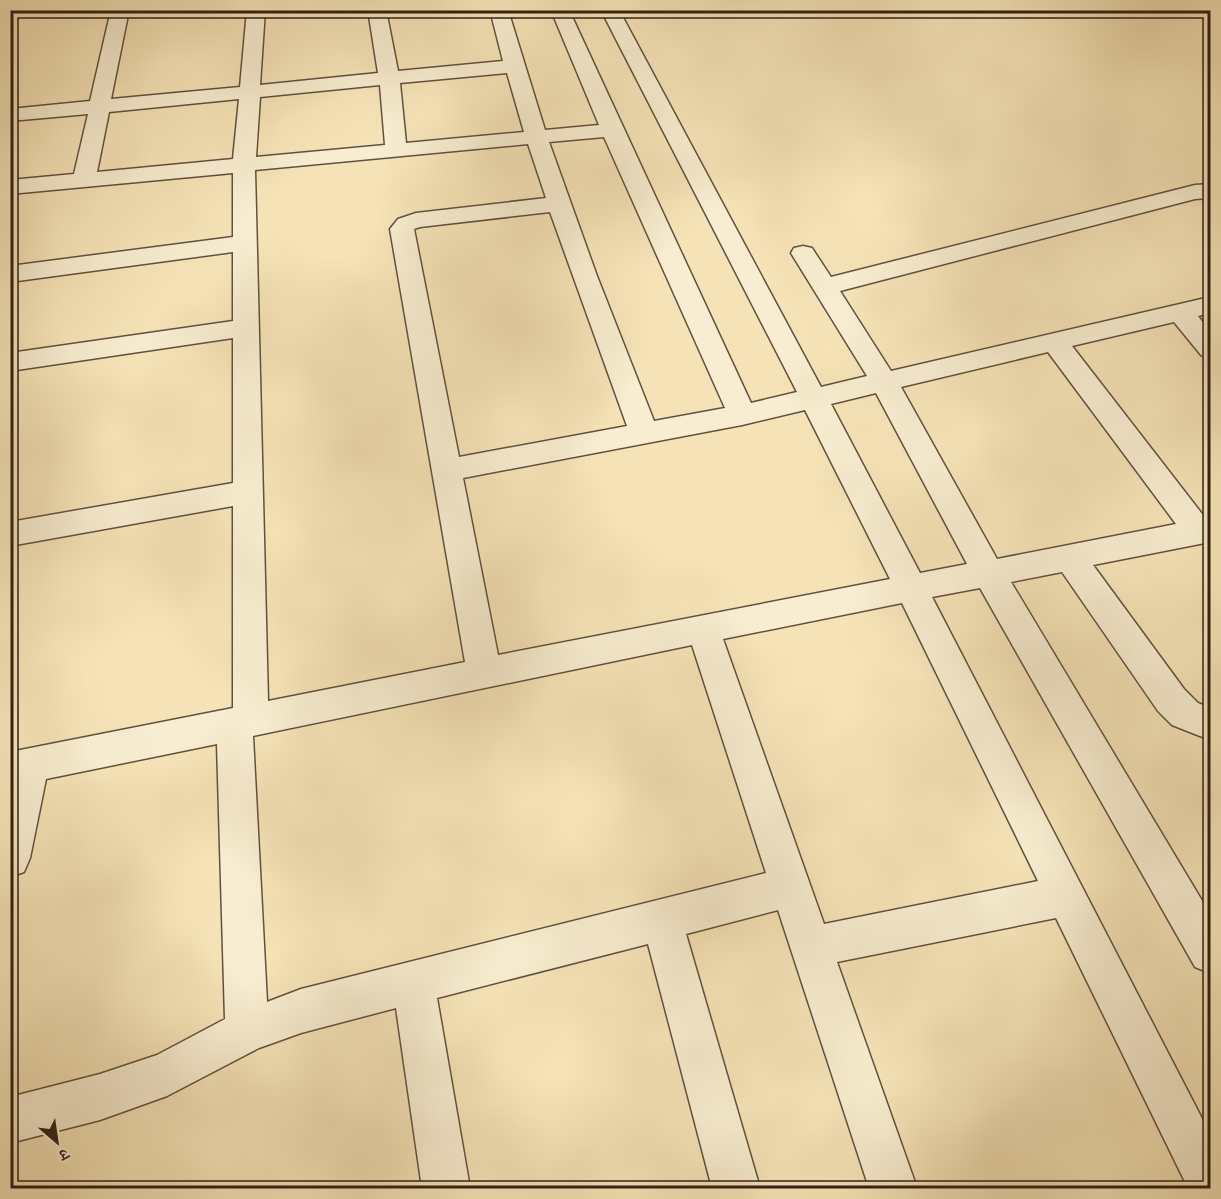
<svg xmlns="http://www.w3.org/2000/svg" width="1221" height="1199" font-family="'Sorts Mill Goudy','Noto Serif Devanagari',serif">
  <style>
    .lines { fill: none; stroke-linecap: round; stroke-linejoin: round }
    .street-casing { stroke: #61513f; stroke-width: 3 }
    .street { fill: #f8edd0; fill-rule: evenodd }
  </style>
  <rect width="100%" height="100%" fill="#f5e3b7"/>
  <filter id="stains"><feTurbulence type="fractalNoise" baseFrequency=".00333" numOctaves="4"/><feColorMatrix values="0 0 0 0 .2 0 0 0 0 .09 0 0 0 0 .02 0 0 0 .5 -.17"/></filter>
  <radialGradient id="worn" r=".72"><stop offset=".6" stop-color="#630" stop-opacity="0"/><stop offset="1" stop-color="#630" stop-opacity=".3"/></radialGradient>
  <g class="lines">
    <defs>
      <g id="street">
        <path d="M10,10h13l-2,4 -11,3z"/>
        <path d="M111,10h18l-18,89 129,-12 7,-77h18l-5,75 118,-12 -10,-63h18l12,61 105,-10 -13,-51h18l37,120 54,-5 -48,-115h18l182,393 46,-11 -196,-382h18l202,377 46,-11 -76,-123 3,-5 9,-2 9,2 19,29 364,-92 15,-1v14l-15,1 -355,92 51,80 319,-74v16l-12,3 12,16v26l-9,-3 -27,-33 -102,24 134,173 4,-1v24l-117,23 91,124 14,14 12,5v32l-38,-15 -14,-14 -96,-139 -51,10 199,332v59l-15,-6 -215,-379 -48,9 278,537v54h-22l-132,-270 -219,44 80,226h-48l-91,-278 -92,24 74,254h-48l-64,-244 -211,54 33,190h-48l-26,-180 -95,25 -42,15 -92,48 -67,24 -90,23v-46l90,-23 57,-19 68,-36 -8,-275 -171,35 -16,79 -6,14 -14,5v-125l223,-44v-202l-223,40v-24l223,-39v-145l-223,33v-18l223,-32v-69l-223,30v-16l223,-29v-64l-223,21v-14l64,-6 14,-60 -78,7v-12l80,-8zM507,73l17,59 -118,11 -6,-60zM380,85l5,60 -129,12 4,-60zM239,99l-6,60 -136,13 12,-60zM604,137l121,271 -71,13 -57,-145 -48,-134zM528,144l18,54 -130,15 -18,6 -8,10 75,433 -197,39 -13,-531zM550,212l77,214 -168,31 -45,-228 6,-2zM1048,352l128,172 -179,35 -96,-172zM876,393l91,171 -47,9 -89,-169zM805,410l85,169 -392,76 -35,-177 279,-53zM902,603l136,278 -214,43 -101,-285zM692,645l74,228 -465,116 -34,13 -14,-266z"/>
      </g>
    </defs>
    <!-- street casing -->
    <use href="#street" class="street-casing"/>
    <!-- street -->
    <use href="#street" class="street"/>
  </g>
  <!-- margin -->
  <rect width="1221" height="1199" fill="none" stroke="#f5e3b7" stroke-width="36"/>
  <rect x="12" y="12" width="1197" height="1175" fill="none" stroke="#302017" stroke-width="3"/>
  <rect x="18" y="18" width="1185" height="1163" fill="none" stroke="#302017" stroke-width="1.5"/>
  <!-- north arrow -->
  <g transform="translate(57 1142) rotate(151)" stroke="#f8edd0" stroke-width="4.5" paint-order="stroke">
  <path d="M0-4.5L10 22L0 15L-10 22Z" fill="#302017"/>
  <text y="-9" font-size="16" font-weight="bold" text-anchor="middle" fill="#302017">उ</text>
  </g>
  <rect width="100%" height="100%" filter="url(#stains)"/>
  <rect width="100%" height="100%" fill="url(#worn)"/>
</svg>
